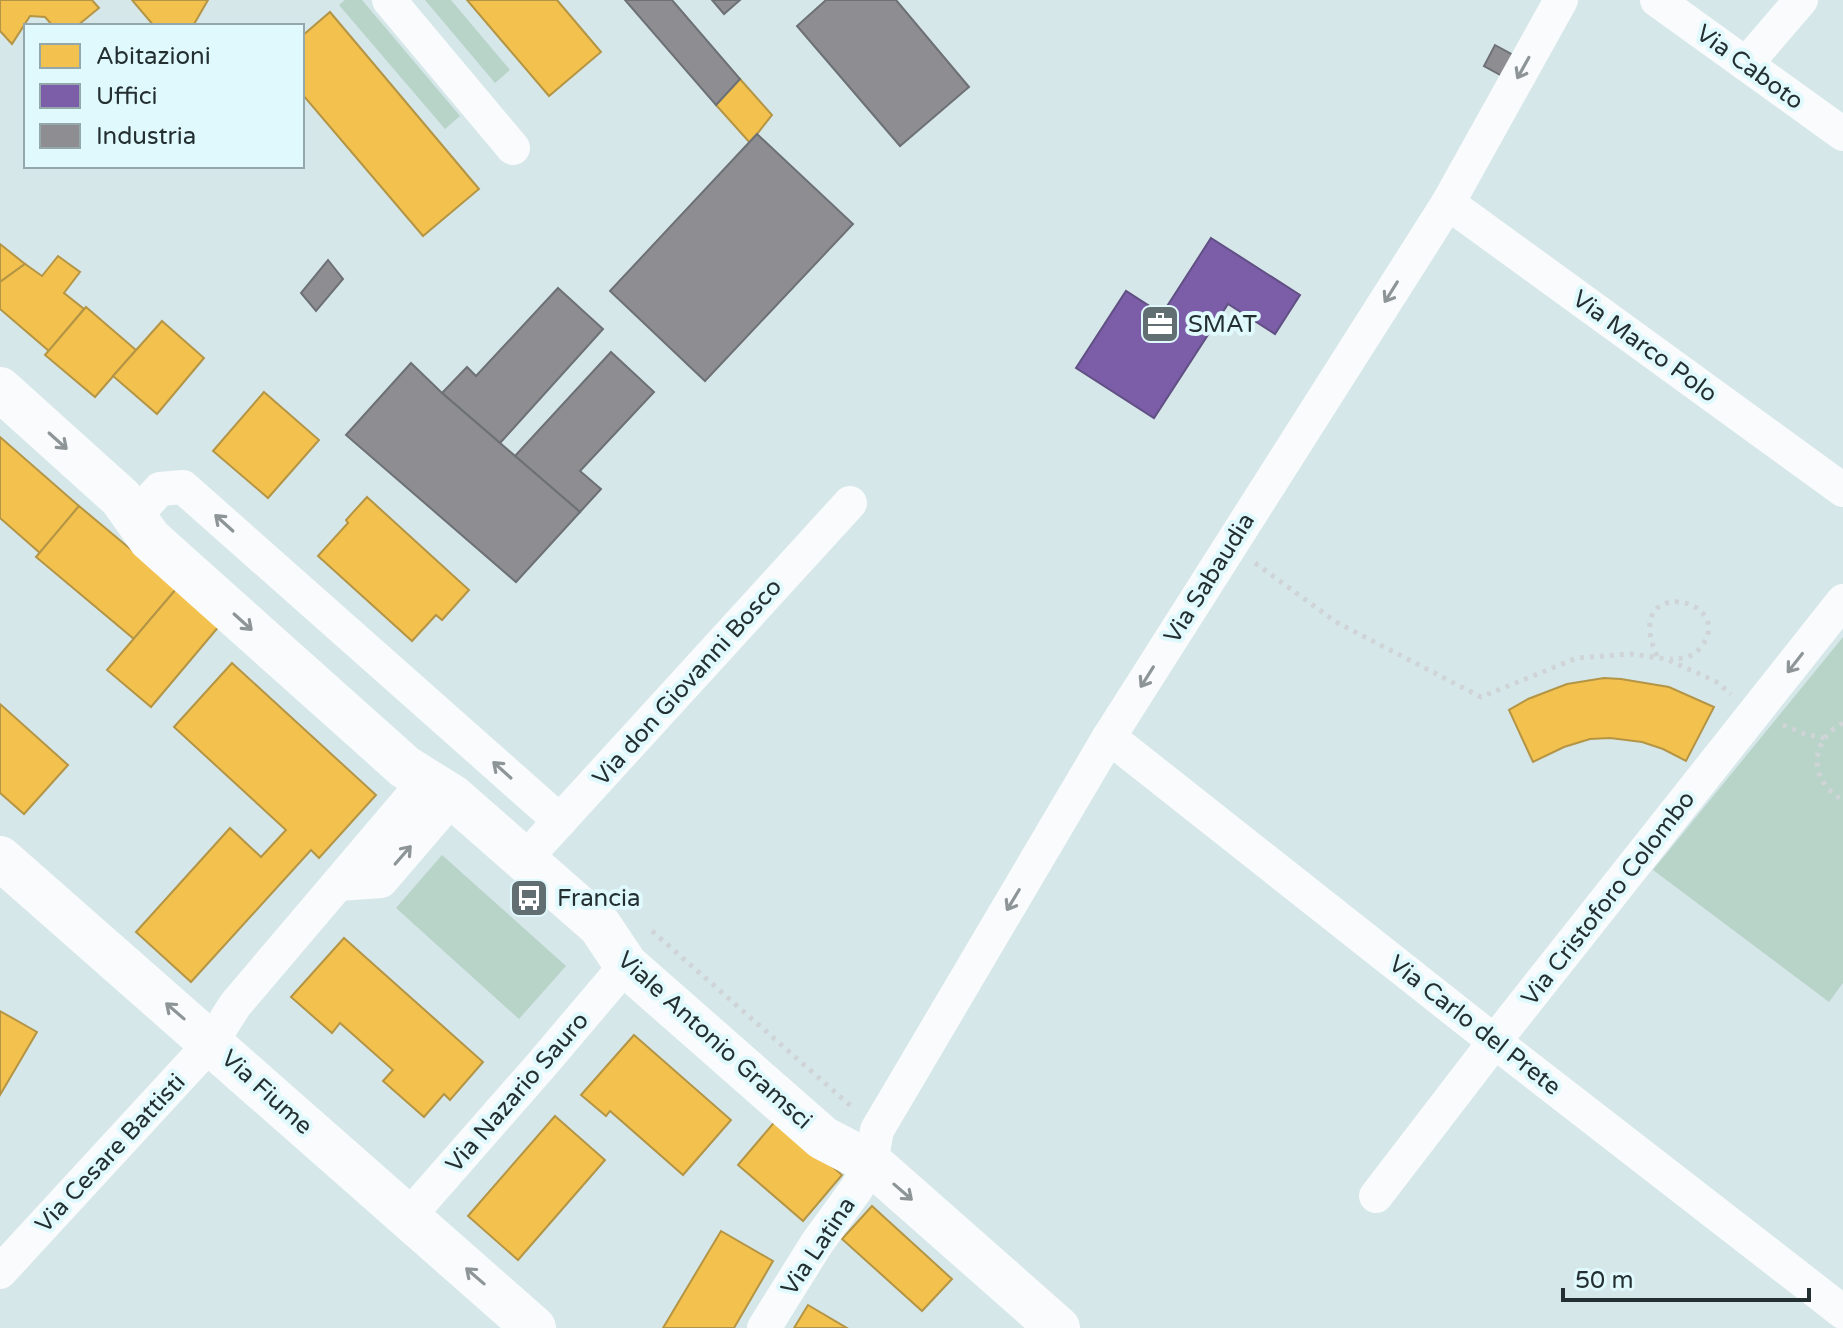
<svg xmlns="http://www.w3.org/2000/svg" width="1843" height="1328" font-family="'Varela Round',sans-serif">
  <style>
    .green { fill: #b8d3c8 }
    .homes { fill: #f2c14e; stroke: #b49545; stroke-width: 2 }
    .offices { fill: #7b5ea7; stroke: #615084; stroke-width: 2 }
    .industry { fill: #8d8d92; stroke: #6d7175; stroke-width: 2 }
    .lines { fill: none; stroke-linecap: round; stroke-linejoin: round }
    .path { stroke: #cfd4d6; stroke-width: 5; stroke-dasharray: 4 6; stroke-linecap: butt }
    .minor { stroke: #f9fbfc; stroke-width: 34 }
    .tertiary { stroke: #f9fbfc; stroke-width: 44 }
    .oneway { stroke: #8e9596 }
    .labels { text-anchor: middle; stroke-width: 8; stroke-linejoin: round; paint-order: stroke }
    .street-label { font-size: 24px; fill: #232f31; stroke: #e0f9fd }
    .poi-label { font-size: 24px; fill: #232f31; stroke: #e0f9fd; text-anchor: start }
  </style>
  <rect width="100%" height="100%" fill="#d6e7ea"/>
  <!-- green -->
  <g class="green">
    <path d="M345,0h17l98,116 -15,13 -106,-124z"/>
    <path d="M425,0h26l59,70 -15,13z"/>
    <path d="M1843,637v346l-14,19 -176,-132z"/>
    <path d="M442,855l124,111 -47,53 -123,-111z"/>
  </g>
  <!-- homes -->
  <g class="homes">
    <path d="M0,0h92l7,8 -22,18h-24l-8,-9 -15,-1 -18,28 -12,-13z"/>
    <path d="M132,0h76l-15,26h-39z"/>
    <path d="M467,0h90l44,52 -52,44z"/>
    <path d="M330,12l149,177 -56,47 -121,-142v-58z"/>
    <path d="M740,79l32,36 -22,28 -34,-38z"/>
    <path d="M0,244l25,20 -25,18z"/>
    <path d="M58,256l22,16 -16,21 20,16 -35,42 -49,-42v-27l25,-18 17,12z"/>
    <path d="M86,307l50,43 -41,47 -50,-42z"/>
    <path d="M162,321l42,37 -47,56 -44,-38z"/>
    <path d="M264,392l55,48 -51,58 -55,-47z"/>
    <path d="M0,437l79,69 -39,47 -40,-35z"/>
    <path d="M367,497l102,93 -27,30 -6,-5 -24,26 -94,-85 30,-33 -2,-3z"/>
    <path d="M79,506l98,82 -43,51 -98,-82z"/>
    <path d="M177,588l43,37 -69,82 -44,-37z"/>
    <path d="M232,663l144,132 -57,63 -8,-8 -120,132 -55,-50 94,-104 31,29 25,-27 -112,-103z"/>
    <path d="M1604,678l17,1 48,8 45,20 -28,54 -23,-12 -21,-7 -32,-4 -20,1 -26,8 -31,15 -24,-52 19,-11 39,-15z"/>
    <path d="M0,704l68,61 -44,49 -24,-21z"/>
    <path d="M344,938l139,124 -33,38 -6,-6 -20,23 -41,-36 10,-11 -53,-47 -8,10 -41,-36z"/>
    <path d="M0,1011l37,21 -37,63z"/>
    <path d="M634,1035l97,85 -48,55 -73,-64 -4,5 -25,-21z"/>
    <path d="M555,1116l50,44 -87,100 -50,-44z"/>
    <path d="M777,1119l65,56 -39,46 -65,-56z"/>
    <path d="M872,1206l80,73 -30,32 -80,-72z"/>
    <path d="M721,1231l52,30 -39,67h-71z"/>
    <path d="M808,1305l39,23h-53z"/>
  </g>
  <!-- offices -->
  <path class="offices" d="M1211,238l89,57 -25,39 -47,-30 -74,114 -78,-50 50,-77 36,23z"/>
  <!-- industry -->
  <g class="industry">
    <path d="M625,0h47l68,79 -24,26z"/>
    <path d="M712,0h28l-16,14z"/>
    <path d="M826,0h70l73,87 -69,59 -103,-120z"/>
    <path d="M1495,45l18,10 -11,21 -18,-10z"/>
    <path d="M757,134l96,90 -148,157 -95,-90z"/>
    <path d="M328,260l15,19 -27,32 -15,-18z"/>
    <path d="M558,288l45,41 -103,114 -58,-50 25,-26 9,9z"/>
    <path d="M611,352l43,40 -74,79 21,18 -21,23 -65,-56z"/>
    <path d="M411,363l31,30 138,119 -64,70 -170,-147z"/>
  </g>
  <g class="lines">
    <!-- path -->
    <g class="path">
      <path d="M1255,563l81,59 145,75 96,-39 53,-4 36,5 49,22 16,13"/>
      <path d="M1657,656c-37,-82 80,-59 45,-10 -8,11 -19,13 -32,13"/>
      <path d="M1843,723c-35,18 -34,59 0,77"/>
      <path d="M1783,725l22,9 19,4"/>
      <path d="M652,931l200,176"/>
    </g>
    <!-- minor -->
    <g class="minor">
      <path d="M389,0l124,148"/>
      <path d="M1657,0l186,134"/>
      <path d="M1746,64l55,-64"/>
      <path d="M1448,203l395,287"/>
      <path d="M134,517l26,-28 23,-2 377,334"/>
      <path d="M1109,737l386,305 348,270"/>
      <path d="M524,860l326,-357"/>
      <path d="M339,884l42,-3 72,-84"/>
      <path d="M1376,1196l129,-168 338,-427"/>
      <path d="M408,1217l135,-154 83,-98"/>
      <path d="M0,1272l211,-229 24,-38 191,-225"/>
      <path d="M764,1328l53,-85 40,-55 14,-25 6,-33 232,-393 339,-534 113,-203"/>
    </g>
    <!-- tertiary -->
    <g class="tertiary">
      <path d="M0,389l121,109 29,41 255,228 48,30 147,129 26,39 197,173 48,25 187,165"/>
      <path d="M0,858l534,470"/>
    </g>
  </g>
  <!-- one-way arrows -->
  <defs><path id="oneway-shaft" d="M-6 0H5M1.5-3L5.5 0L1.5 3" fill="none" stroke-width="1.6" stroke-linecap="round" stroke-linejoin="round" transform="scale(2)"/></defs>
  <g class="oneway">
    <use href="#oneway-shaft" transform="translate(1523 68) rotate(119)"/>
    <use href="#oneway-shaft" transform="translate(1391 292) rotate(122)"/>
    <use href="#oneway-shaft" transform="translate(58 441) rotate(42)"/>
    <use href="#oneway-shaft" transform="translate(224 523) rotate(-138)"/>
    <use href="#oneway-shaft" transform="translate(243 622) rotate(42)"/>
    <use href="#oneway-shaft" transform="translate(1795 663) rotate(128)"/>
    <use href="#oneway-shaft" transform="translate(1147 677) rotate(122)"/>
    <use href="#oneway-shaft" transform="translate(502 770) rotate(-138)"/>
    <use href="#oneway-shaft" transform="translate(403 855) rotate(-49)"/>
    <use href="#oneway-shaft" transform="translate(1013 900) rotate(121)"/>
    <use href="#oneway-shaft" transform="translate(175 1011) rotate(-139)"/>
    <use href="#oneway-shaft" transform="translate(903 1192) rotate(41)"/>
    <use href="#oneway-shaft" transform="translate(475 1276) rotate(-139)"/>
  </g>
  <!-- icons -->
  <defs>
    <symbol id="office-square" viewBox="-11 -11 22 22"><rect x="-9" y="-9" width="18" height="18" rx="4" fill="#626f72" stroke="#e0f9fd"/><path d="M-6-3h4V-5.5h4V-3h4V5H-6ZM-1-4.5V-3h2v-1.5ZM-6 0V1H6V0Z" fill="#fff"/></symbol>
    <symbol id="bus-square" viewBox="-11 -11 22 22"><rect x="-9" y="-9" width="18" height="18" rx="4" fill="#626f72" stroke="#e0f9fd"/><path d="M-5-6H5V4H4V6H2V4H-2V6H-4V4H-5ZM-3.5-4V0h7V-4ZM-3.5 1.2v1.5H-2V1.2ZM2 1.2v1.5H3.5V1.2Z" fill="#fff"/></symbol>
  </defs>
  <g fill-rule="evenodd">
    <use href="#office-square" x="1138" y="302" width="44" height="44"/>
    <use href="#bus-square" x="507" y="876" width="44" height="44"/>
  </g>
  <g class="labels">
    <!-- street labels -->
    <g class="street-label">
      <text transform="translate(1750 67) rotate(36)" y="8">Via Caboto</text>
      <text transform="translate(1645 346) rotate(36)" y="8">Via Marco Polo</text>
      <text transform="translate(1209 578) rotate(-58)" y="8">Via Sabaudia</text>
      <text transform="translate(687 682) rotate(-48)" y="8">Via don Giovanni Bosco</text>
      <text transform="translate(1608 898) rotate(-52)" y="8">Via Cristoforo Colombo</text>
      <text transform="translate(1475 1025) rotate(38)" y="8">Via Carlo del Prete</text>
      <text transform="translate(715 1040) rotate(42)" y="8">Viale Antonio Gramsci</text>
      <text transform="translate(267 1092) rotate(42)" y="8">Via Fiume</text>
      <text transform="translate(517 1092) rotate(-49)" y="8">Via Nazario Sauro</text>
      <text transform="translate(110 1153) rotate(-47)" y="8">Via Cesare Battisti</text>
      <text transform="translate(818 1246) rotate(-56)" y="8">Via Latina</text>
    </g>
    <!-- poi labels -->
    <g class="poi-label">
      <text x="1188" y="332">SMAT</text>
      <text x="557" y="906">Francia</text>
    </g>
  </g>
  <!-- legend -->
  <rect x="24" y="24" width="280" height="144" fill="#e0f9fd" stroke="#94a8ab" stroke-width="2"/>
  <rect x="40" y="44" width="40" height="24" fill="#f2c14e" stroke="#94a8ab" stroke-width="2"/>
  <text x="96" y="64" font-size="24" fill="#232f31">Abitazioni</text>
  <rect x="40" y="84" width="40" height="24" fill="#7b5ea7" stroke="#94a8ab" stroke-width="2"/>
  <text x="96" y="104" font-size="24" fill="#232f31">Uffici</text>
  <rect x="40" y="124" width="40" height="24" fill="#8d8d92" stroke="#94a8ab" stroke-width="2"/>
  <text x="96" y="144" font-size="24" fill="#232f31">Industria</text>
  <!-- scale -->
  <path d="M1563 1288v12h246v-12" fill="none" stroke="#232f31" stroke-width="4"/>
  <text x="1575" y="1288" font-size="24" fill="#232f31" stroke="#e0f9fd" stroke-width="6" paint-order="stroke">50 m</text>
</svg>
